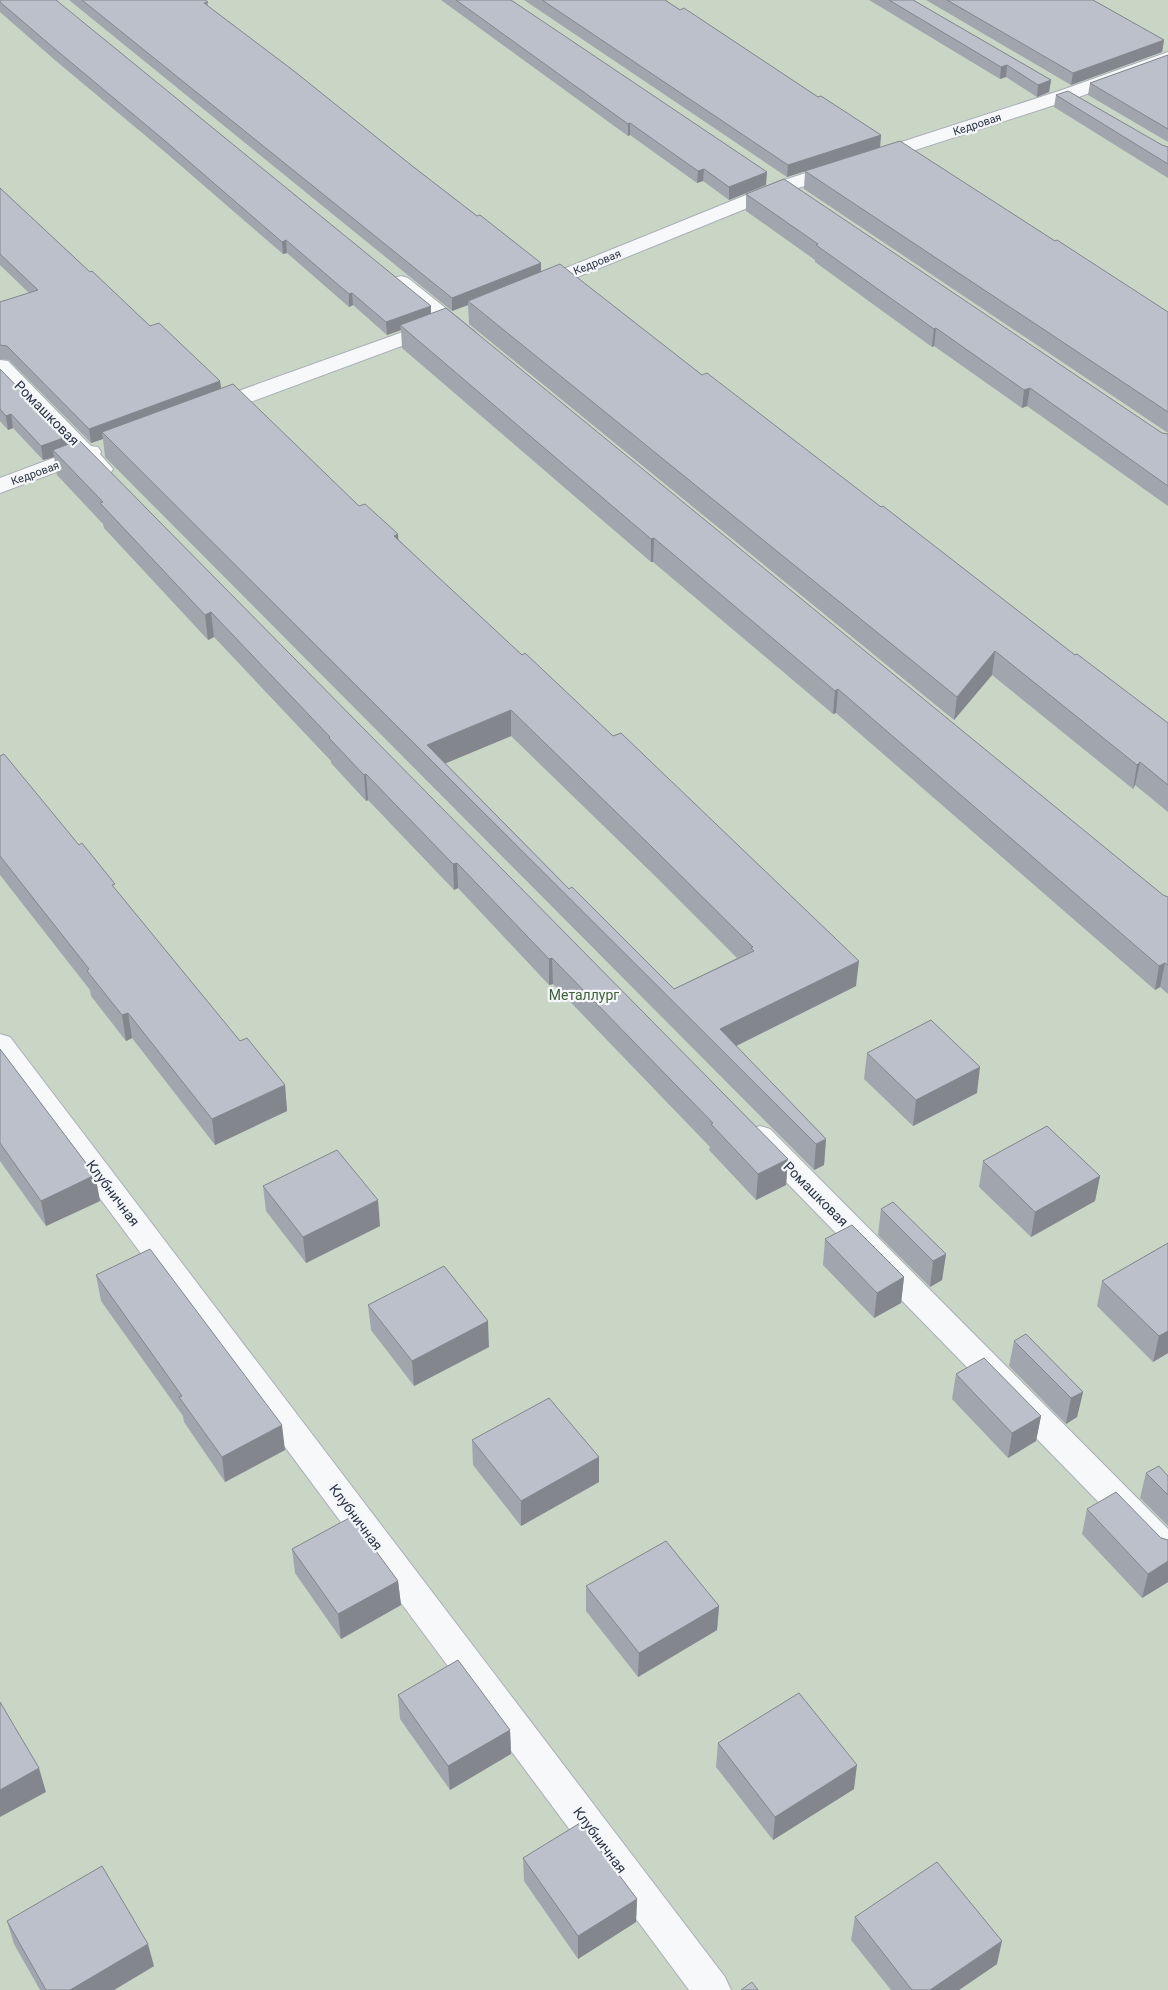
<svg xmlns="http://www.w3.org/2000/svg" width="1168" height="1990" font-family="Roboto,sans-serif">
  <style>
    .green { fill: #c9d6c5 }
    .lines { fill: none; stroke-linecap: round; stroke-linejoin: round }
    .minor-casing { stroke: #a9aeb7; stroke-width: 2 }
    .minor { fill: #f7f8fa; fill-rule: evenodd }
    .wall { fill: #a1a5ae; fill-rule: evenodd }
    .shaded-wall { fill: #83868d }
    .building { fill: #bbc0ca; stroke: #83868d; fill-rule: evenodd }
    .labels { text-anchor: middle; stroke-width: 4.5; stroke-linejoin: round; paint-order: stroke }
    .far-street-label { font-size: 11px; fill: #2b3445; stroke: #f4f6f9 }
    .street-label { font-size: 14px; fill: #2b3445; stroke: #f4f6f9 }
    .park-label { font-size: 14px; fill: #3f6138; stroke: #f4f6f9 }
  </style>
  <rect width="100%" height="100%" fill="#e4e7ec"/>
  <!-- green -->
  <rect class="green" x="0" y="0" width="1168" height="1990"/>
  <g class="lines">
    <defs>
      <g id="minor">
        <path d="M1168,52v12l-92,34 -284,92 -249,101 -7,2 -7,-2 -3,-4 3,-4 249,-101 284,-92z"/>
        <path d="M401,276l7,2 66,53 4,4 -4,4c-13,4 -19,-3 -29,-11l-3,3 -224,83 -8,2 -8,-2 -3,-5 3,-5 226,-81 9,-2 -43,-35 -3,-4 3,-4z"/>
        <path d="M0,360l8,1 83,85 7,1 3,5 -1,2 13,15 -3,5c-13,3 -18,-3 -27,-12l-83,31v-15l72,-27 -72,-73z"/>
        <path d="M0,1034l10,3 715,940 6,13h-42l-689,-926z"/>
        <path d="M760,1126l10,3 398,400v36l-12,-4 -406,-416 -4,-8 4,-8z"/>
      </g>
    </defs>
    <!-- minor casing -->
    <use href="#minor" class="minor-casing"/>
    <!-- minor -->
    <use href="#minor" class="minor"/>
  </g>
  <!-- wall -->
  <g class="wall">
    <path d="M0,0l431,314 732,581 5,2v97l-8,-7 -5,3 -319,-277 -3,1 -180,-152h-2l-249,-214 -1,-18 -14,5 -34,-30 -4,2 -62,-54 -4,1 -118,-102 -109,-91 -56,-49z"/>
    <path d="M69,0h136l3,2v4l203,159 66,51 64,47v9l161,103 373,280 93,68v89l-33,-27 -2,4 -141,-114 -38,45 -485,-396 -1,-19 -16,6z"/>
    <path d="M441,0h70l255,185 -37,15 -26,-19 -6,2 -67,-48 -2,1z"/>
    <path d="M524,0h141l153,97 63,38 -1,12 -93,30z"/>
    <path d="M869,0h44l138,80 -2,12 -12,5 -31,-20 -6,2z"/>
    <path d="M926,0h167l71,40 -2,12 -91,33z"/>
    <path d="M1168,55v87l-80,-47 2,-12z"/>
    <path d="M1056,95l106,50 6,2v31l-114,-71z"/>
    <path d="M805,171l250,70 113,71v121l-364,-244z"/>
    <path d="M0,188l90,84 60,54 70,55 1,8 178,151 457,446 -120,60 90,93 -2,26 -10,5 -709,-713 -2,-18 -12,4 -82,-83 -9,-1v-57l29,-9 -29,-28zM511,736l142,138 84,84 -63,31 -105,-100 -124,-126z"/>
    <path d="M746,194l416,239 6,1v72l-141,-100 -5,2 -88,-62 -2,1 -117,-85v-2l-69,-49z"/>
    <path d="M0,369l68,75 720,715 -2,26 -30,15 -47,-50 1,-3 -157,-163 -4,1 -91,-97 -4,2 -86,-90 -2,1 -35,-38v-2l-117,-124 -6,3 -104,-112 -1,-4 -46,-49 -3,-18 -11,3 -30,-32 -5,2 -8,-9z"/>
    <path d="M0,756l115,133 125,152 45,44 2,26 -72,34 -83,-107 -6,3 -35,-45 -1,-6 -90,-115z"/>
    <path d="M0,1049l95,126 5,26 -54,25 -46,-65z"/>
    <path d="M867,1053l110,40 -64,33 -49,-47z"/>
    <path d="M983,1161l117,15 -5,25 -64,36 -52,-50z"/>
    <path d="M263,1186l117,40 -74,37 -40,-52z"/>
    <path d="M881,1209l65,45 -4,26 -12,7 -52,-52z"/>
    <path d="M825,1239l79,38 -3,26 -27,15 -51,-53z"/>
    <path d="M1168,1243v110l-15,9 -56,-56 5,-25z"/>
    <path d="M96,1275l189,175 -60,32 -41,-60 -1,-6 -82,-115z"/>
    <path d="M368,1305l121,42 -75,39 -43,-56z"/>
    <path d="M1014,1341l69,51 -6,25 -11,7 -57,-58z"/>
    <path d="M956,1374l85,42 -5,25 -28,17 -56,-59z"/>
    <path d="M472,1440l127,17v25l-78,44 -48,-61z"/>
    <path d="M1146,1473l22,3v50l-28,-28z"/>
    <path d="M1087,1509l81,31v42l-26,16 -60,-64z"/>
    <path d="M292,1549l106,32 3,24 -60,34 -46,-66z"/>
    <path d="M586,1586l133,20 -2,24 -79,47 -52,-66z"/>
    <path d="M398,1695l112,35 1,24 -61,36 -50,-71z"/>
    <path d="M718,1743l136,46 -81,51 -57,-73z"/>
    <path d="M523,1858l114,41 -1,23 -58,37 -54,-78z"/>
    <path d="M855,1917l142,47 -38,26h-68l-40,-50z"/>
    <path d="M7,1921l147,45 -40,24h-74l-26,-46z"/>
  </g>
  <!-- shaded-wall -->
  <g class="shaded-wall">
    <path d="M1164,40l-2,12 -91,33 2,-12z"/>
    <path d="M1007,65l-1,12 -6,2 1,-12z"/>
    <path d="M1051,80l-2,12 -12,5 1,-12z"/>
    <path d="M630,123v12l-2,1v-12z"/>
    <path d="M881,135l-1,12 -93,30 1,-12z"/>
    <path d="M704,169l-1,12 -6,2 1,-12z"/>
    <path d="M767,172l-1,13 -37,15v-13z"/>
    <path d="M286,240l1,13 -4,1 -1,-12z"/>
    <path d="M541,263v12l-73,26v4l-16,6v-13z"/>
    <path d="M352,293l1,12 -4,2v-13z"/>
    <path d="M431,306v12l-31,7 1,5 -14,5 -1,-13z"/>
    <path d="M936,328l-2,18 -2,1 2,-18z"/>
    <path d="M220,381l2,14 -120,37 1,7 -12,4 -2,-14z"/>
    <path d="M1030,388l-3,18 -5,2 2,-18z"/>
    <path d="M11,414l2,14 -5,2 -2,-14z"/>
    <path d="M66,437l3,14 -16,-1 1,7 -11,3 -2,-14z"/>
    <path d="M398,534l2,25 -6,-23z"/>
    <path d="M654,538l-1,24h-2v-23z"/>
    <path d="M211,612l3,25 -6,3 -3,-25z"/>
    <path d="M995,651l-3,24 -38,45 3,-23z"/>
    <path d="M838,689l-2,24 -3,1 2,-23z"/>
    <path d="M511,710v26l-74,31 -10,-22z"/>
    <path d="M1140,762l-5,23 -2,4 4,-24z"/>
    <path d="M366,774l2,26 -2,1 -2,-26z"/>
    <path d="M457,863l1,25 -4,2 -1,-26z"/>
    <path d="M552,958l1,26 -4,1v-26z"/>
    <path d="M859,961l-3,25 -132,66 -4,-23z"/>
    <path d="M1165,963l-5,24 -5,3 4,-24z"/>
    <path d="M128,1013l4,25 -6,3 -4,-26z"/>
    <path d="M980,1067l-3,26 -64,33 3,-26z"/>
    <path d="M285,1085l2,26 -72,34 -3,-26z"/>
    <path d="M826,1139l-2,26 -10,5 2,-26z"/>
    <path d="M788,1159l-2,26 -30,15 2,-26z"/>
    <path d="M95,1175l5,26 -54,25 -5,-25z"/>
    <path d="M1100,1176l-5,25 -64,36 4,-25z"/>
    <path d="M378,1200l2,26 -74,37 -3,-26z"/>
    <path d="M946,1254l-4,26 -12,7 3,-26z"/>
    <path d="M904,1277l-3,26 -27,15 3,-25z"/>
    <path d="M488,1321l1,26 -75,39 -2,-25z"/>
    <path d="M1168,1331v22l-15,9 6,-26z"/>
    <path d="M1083,1392l-6,25 -11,7 5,-26z"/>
    <path d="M1041,1416l-5,25 -28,17 4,-25z"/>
    <path d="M282,1425l3,25 -60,32 -3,-25z"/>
    <path d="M599,1457v25l-78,44v-25z"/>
    <path d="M1168,1561v21l-26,16 6,-24z"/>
    <path d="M398,1581l3,24 -60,34 -3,-25z"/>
    <path d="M719,1606l-2,24 -79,47 1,-24z"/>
    <path d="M510,1730l1,24 -61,36 -2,-24z"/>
    <path d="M857,1765l-3,24 -81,51 2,-23z"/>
    <path d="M39,1768l7,24 -46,25v-27z"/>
    <path d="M637,1899l-1,23 -58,37v-23z"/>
    <path d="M1002,1941l-5,23 -38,26h-29z"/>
    <path d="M148,1944l6,22 -40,24h-44z"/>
  </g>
  <!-- building -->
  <g class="building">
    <path d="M0,0h56l375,306 -45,16 -34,-29 -3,1 -63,-54 -4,2 -118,-102 -109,-91 -55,-47z"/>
    <path d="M82,0h123l3,2 -4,1 90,68 117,94 66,51 3,-1 61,48 -89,35z"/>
    <path d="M456,0h55l256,172 -38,15 -25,-18 -6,2 -68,-48 -2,1z"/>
    <path d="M542,0h123l15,10 4,-2 134,89 3,-1 60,39 -93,30z"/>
    <path d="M889,0h24l138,80 -13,5 -31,-20 -6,2z"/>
    <path d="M947,0h146l71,40 -91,33z"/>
    <path d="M1168,55v74l-78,-46z"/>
    <path d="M1068,91l94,54 6,2v17l-112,-69z"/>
    <path d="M900,141l155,100 2,-1 111,72v100l-363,-241z"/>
    <path d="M784,179l378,254 6,1v52l-138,-98 -6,2 -88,-62 -2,1 -118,-84 2,-1 -72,-50z"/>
    <path d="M0,188l90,84 2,-1 58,55 9,-3 61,58 -131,48 -82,-83 -7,-1v-43l38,-12 -38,-36z"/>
    <path d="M560,264l142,111 5,-2 174,134 2,-1 192,149 2,-1 91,69v62l-28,-23 -3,3 -142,-114 -38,46 -489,-396z"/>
    <path d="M446,308l717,587 5,2v68l-3,-2 -6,3 -321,-277 -3,2 -181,-153 -3,1 -251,-214z"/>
    <path d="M0,369l66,68 -25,9 -30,-32 -5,2 -6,-7z"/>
    <path d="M233,384l126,122 6,-2 33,30 -4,2 128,119 3,-2 88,83 8,-3 238,228 -139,68 106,110 -10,5 -714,-712zM511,710l142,138 100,99 -2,1 3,3 -80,38 -102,-102 -3,2 -142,-144z"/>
    <path d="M79,440l709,719 -30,15 -47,-50 2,-1 -161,-165 -3,1 -92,-96 -4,1 -87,-90 -2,1 -35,-37 1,-1 -119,-125 -6,3 -105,-112 3,-1 -50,-52z"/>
    <path d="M4,754l75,91 3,-2 33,41 -3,1 128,156 7,-3 38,47 -73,34 -84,-106 -6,2 -35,-44 2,-2 -89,-113v-100z"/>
    <path d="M931,1020l49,47 -64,33 -49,-47z"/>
    <path d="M0,1049l95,126 -54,26 -41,-58z"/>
    <path d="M1047,1126l53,50 -65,36 -52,-51z"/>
    <path d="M337,1150l41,50 -75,37 -40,-51z"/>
    <path d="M893,1202l53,52 -13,7 -52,-52z"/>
    <path d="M852,1225l52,52 -27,16 -52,-54z"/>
    <path d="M1168,1243v88l-9,5 -57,-55z"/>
    <path d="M150,1249l132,176 -60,32 -43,-60 3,-1 -86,-121z"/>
    <path d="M444,1266l44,55 -76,40 -44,-56z"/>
    <path d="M1026,1334l57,58 -12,6 -57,-57z"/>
    <path d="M984,1358l57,58 -29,17 -56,-59z"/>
    <path d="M549,1398l50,59 -78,44 -49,-61z"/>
    <path d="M1159,1466l9,10v19l-22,-22z"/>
    <path d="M1116,1492l45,46 7,2v21l-20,13 -61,-65z"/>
    <path d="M351,1517l47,64 -60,33 -46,-65z"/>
    <path d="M666,1541l53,65 -80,47 -53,-67z"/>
    <path d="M458,1660l52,70 -62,36 -50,-71z"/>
    <path d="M799,1693l58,72 -82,52 -57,-74z"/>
    <path d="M0,1702l39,66 -39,22z"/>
    <path d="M580,1823l57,76 -59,37 -55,-78z"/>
    <path d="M937,1862l65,79 -72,49h-18l-57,-73z"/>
    <path d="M102,1866l46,78 -78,46h-24l-39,-69z"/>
    <path d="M752,1982l6,8h-17z"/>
  </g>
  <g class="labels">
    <!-- far-street labels -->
    <g class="far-street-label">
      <text transform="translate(977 124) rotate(-18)" y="4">Кедровая</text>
      <text transform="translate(597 262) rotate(-22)" y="4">Кедровая</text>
      <text transform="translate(35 473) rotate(-20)" y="4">Кедровая</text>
    </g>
    <!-- street labels -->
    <g class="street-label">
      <text transform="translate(47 413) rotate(45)" y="5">Ромашковая</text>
      <text transform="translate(113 1193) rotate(53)" y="5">Клубничная</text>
      <text transform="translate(816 1194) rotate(45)" y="5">Ромашковая</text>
      <text transform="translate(356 1517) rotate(53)" y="5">Клубничная</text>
      <text transform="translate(600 1840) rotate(53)" y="5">Клубничная</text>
    </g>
    <!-- park labels -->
    <g class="park-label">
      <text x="584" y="1000">Металлург</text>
    </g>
  </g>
</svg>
